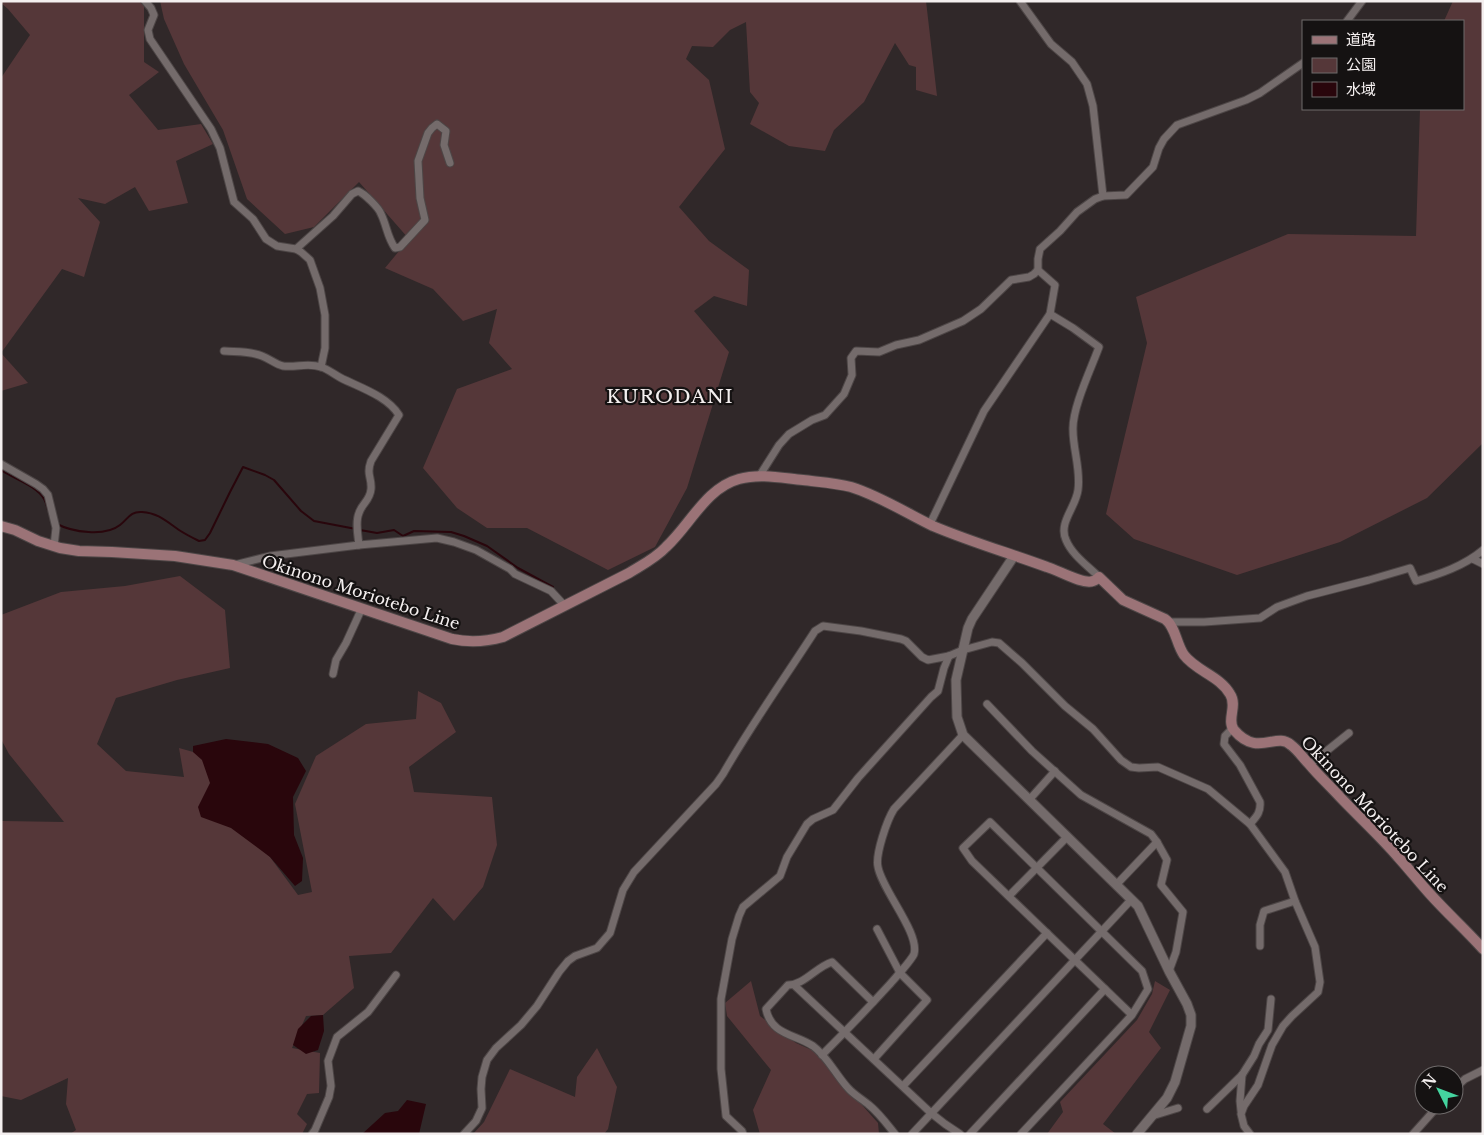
<svg xmlns="http://www.w3.org/2000/svg" width="1484" height="1135" font-family="'Libre Baskerville','Noto Sans JP',serif">
  <style>
    .green { fill: #553739 }
    .water { fill: #29060c }
    .lines { fill: none; stroke-linecap: round; stroke-linejoin: round }
    .stream { stroke: #29060c; stroke-width: 2 }
    .minor-casing { stroke: #4d4646; stroke-width: 9 }
    .tertiary-casing { stroke: #4d4646; stroke-width: 11 }
    .secondary-casing { stroke: #4d4646; stroke-width: 12 }
    .minor { stroke: #746b6b; stroke-width: 7 }
    .tertiary { stroke: #746b6b; stroke-width: 9 }
    .secondary { stroke: #9b7377; stroke-width: 10 }
    .labels { text-anchor: middle; stroke-width: 4.5; stroke-linejoin: round; paint-order: stroke }
    .street-label { font-size: 16px; fill: #f4efef; stroke: #151212 }
    .quarter-label { font-size: 19px; letter-spacing: 1px; fill: #f4efef; stroke: #151212 }
  </style>
  <rect width="100%" height="100%" fill="#302829"/>
  <!-- green -->
  <g class="green">
    <path d="M1,1h138l5,5v56l15,10 -30,23 29,35 43,-6 12,20 -37,17 12,42 -39,8 -14,-24 -30,17 -27,-6 22,24 -16,55 -22,-8 -61,84v-275l29,-43 -22,-26 -7,-6z"/>
    <path d="M160,1h766l11,95 -21,-6v-23l-7,-2 -14,-22 -31,59 -30,28 -9,21 -36,-5 -39,-22 9,-21 -9,-11 -4,-70 -16,8 -17,17 -21,-1 -6,13 23,21 16,69 -46,58 30,34 40,29 -2,36 -33,-10 -20,15 35,41 -42,136 -32,59 -47,23 -81,-42h-40l-30,-20 -34,-40 34,-79 55,-20 -23,-26 8,-34 -34,12 -30,-32 -48,-21 24,-29 -50,-57 -45,45 -29,7 -38,-35 -24,-69 -39,-66 -20,-45z"/>
    <path d="M1453,1h30v442l-56,55 -87,44 -103,33 -103,-36 -28,-25 41,-171 -11,-46 152,-63 128,2 4,-127h43v-88h-19z"/>
    <path d="M1,353l27,30 -27,8z"/>
    <path d="M180,576l45,34 5,58 -53,12 -61,18 -19,46 29,27 58,6 -5,-29 25,7 37,76 29,26 28,38 14,-3 -17,-88 21,-48 50,-32 50,-5 2,-28 23,12 15,29 -47,35 5,25 78,5 5,48 -14,42 -29,34 -21,-23 -42,55 -42,3 5,32 -31,27 -17,1 -14,32 28,5 -1,40 -12,1 -10,20 10,10 -5,10h-232l6,-4 -10,-26 2,-26 -47,22 -20,-4v-274l1,-1 62,1 -55,-68 -8,-15v-124l60,-23 64,-6z"/>
    <path d="M751,981l9,35 36,27 18,8 64,72 1,11h-119l-7,-24 18,-40 -44,-54 -2,-13z"/>
    <path d="M1155,981l15,9 -21,42 12,16 -58,76 13,10h-69l16,-22 -3,-10 77,-82 15,-26z"/>
    <path d="M597,1048l20,39 -9,42 -4,5h-131l11,-12 26,-53 65,28 2,-20z"/>
  </g>
  <!-- water -->
  <g class="water">
    <path d="M226,739l42,5 30,14 8,13 -13,26 1,38 9,23 -1,23 -7,5 -25,-29 -39,-29 -30,-11 -3,-10 12,-24 -8,-23 -9,-8v-6z"/>
    <path d="M323,1015l1,16 -6,19 -12,4 -13,-9 5,-16 13,-13z"/>
    <path d="M407,1100l19,4 -7,30h-57l23,-21 13,-2z"/>
  </g>
  <g class="lines">
    <!-- stream -->
    <g class="stream">
      <path d="M1,470c13,9 36,16 43,29 2,3 3,7 4,11"/>
      <path d="M57,524c15,8 48,13 63,1 8,-6 10,-14 22,-13 16,1 24,9 37,18 6,4 14,8 20,11l6,-1 5,-7 20,-41 13,-25 22,8 9,5 27,31 13,10 42,8"/>
      <path d="M360,530l17,3 17,-3 9,6 11,-5 37,1 13,4 23,10 31,22 35,19"/>
    </g>
    <defs>
      <g id="minor">
        <path d="M145,1l6,7 3,7 -6,15 2,9 61,90 9,19 14,54 19,17 13,20 11,7 19,3 5,3 9,8 10,28 5,27v33l-4,19"/>
        <path d="M1020,1l31,43 21,18 15,22 6,22 10,90"/>
        <path d="M1347,21l15,-20"/>
        <path d="M296,249l37,-33 19,-22 6,-3c7,3 21,17 23,23 6,12 6,23 14,34l5,-1 25,-27 -5,-22 -2,-37 10,-28 4,-5 5,-4 9,7 -2,14 6,18"/>
        <path d="M1050,314l23,14 26,19c-8,22 -27,61 -26,83 0,20 8,40 5,60 -2,17 -20,33 -12,50 6,15 22,26 33,37"/>
        <path d="M224,351c12,1 27,0 38,5 8,3 13,8 21,10 13,2 24,-4 38,1 7,2 14,8 20,11 20,10 46,18 58,37l-28,46c-5,14 1,16 0,28 -1,12 -9,14 -12,24 -4,9 -1,23 0,32"/>
        <path d="M1,464l35,20 7,5 5,6 8,33 -2,18"/>
        <path d="M760,475l19,-30 10,-11 23,-14 13,-5 19,-21 8,-19 -1,-17 5,-7 23,1 17,-7 23,-5 44,-19 18,-12 30,-29 18,-3 5,-3 4,-4"/>
        <path d="M930,524l54,-113 66,-97 5,-29 -17,-15v-11l2,-10 20,-18 17,-19 18,-13 8,-3 23,-1 27,-28 6,-19 5,-9 13,-14 69,-25 14,-7 43,-30"/>
        <path d="M1473,559l10,5"/>
        <path d="M234,565l36,-9 89,-11 78,-7 17,4 22,8 34,19 5,5 36,17 14,15"/>
        <path d="M1169,622h35l56,-4 17,-11 30,-11 62,-16 41,-12 6,13c24,-7 48,-15 67,-31"/>
        <path d="M333,674l3,-14 10,-17 16,-35"/>
        <path d="M987,704l45,47 49,44 70,39 6,8 10,18 -6,25 22,27 -7,40 -7,19"/>
        <path d="M1232,729l-7,7 -1,8 16,21 20,37c1,11 -4,15 -10,22"/>
        <path d="M1309,765l40,-32"/>
        <path d="M1029,800l26,-29"/>
        <path d="M1116,885l41,-43"/>
        <path d="M1009,896l58,-59"/>
        <path d="M1260,946v-21l4,-14 31,-10"/>
        <path d="M794,985l137,128 14,11 15,10"/>
        <path d="M873,1002l-41,-40c-16,5 -28,23 -44,23l-22,24c5,26 29,25 47,37 14,10 23,29 35,42 6,7 14,11 21,17 10,8 18,19 26,29"/>
        <path d="M822,1055c23,-23 46,-47 68,-71 5,-6 21,-23 24,-30 6,-21 -32,-64 -36,-87 -3,-12 9,-47 16,-58l69,-74"/>
        <path d="M874,1059l53,-59 -27,-27 -23,-44"/>
        <path d="M903,1086l144,-153"/>
        <path d="M1454,1089l11,-10 18,-9"/>
        <path d="M1207,1109l35,-34 12,-19 5,-12 9,-14 3,-31"/>
        <path d="M1241,1111l-1,-10 2,-26"/>
        <path d="M1152,1116l26,-8"/>
        <path d="M312,1134l3,-4 14,-33 2,-11 -3,-25 9,-24 31,-25 28,-37"/>
        <path d="M464,1134l12,-13 6,-13 -1,-19 1,-12 5,-17 9,-12 25,-23 16,-19 22,-34 9,-11 7,-5 22,-8 13,-15 13,-43 11,-18 82,-88 7,-10c28,-49 61,-95 92,-143l8,-5 38,5 40,8 5,2 16,16 6,3 21,-4 14,-6 29,-8 7,1 23,20 43,43 28,23 28,31 10,7 8,1 19,-1 50,22 42,35 35,48 10,29 20,46 5,35 -2,10 -26,24 -9,10 -11,19 -14,40 -14,21 -3,8 3,12 6,8"/>
        <path d="M743,1134l-1,-3 -16,-15 -5,-47v-70l11,-60 7,-23 4,-9 37,-31 7,-19 20,-33 6,-5 20,-9 25,-32 73,-81 7,-6 6,-23 5,-12"/>
        <path d="M912,1134l219,-234"/>
        <path d="M970,1134l135,-145"/>
        <path d="M1021,1134l111,-119 16,-26 -6,-18 -152,-149 -27,26 9,13 160,154"/>
        <path d="M1413,1134l26,-29"/>
      </g>
      <path id="tertiary" d="M1014,556l-42,63 -4,9 -12,52 1,37 6,18 175,171 31,65 18,33 4,11v11l-16,56 -8,16 -30,36"/>
      <path id="secondary" d="M1,526l14,4 23,11 22,7 19,3 33,1 63,4 58,9 219,74c18,4 33,3 51,-2l126,-64c13,-8 27,-15 37,-26 24,-22 40,-59 73,-68 21,-6 43,-1 64,1 16,2 33,3 48,7 29,9 55,26 82,39 38,16 76,27 114,41 11,3 36,18 46,14 2,0 5,-3 6,-4l24,23 42,19c11,8 11,25 19,36 12,16 36,21 46,39 8,12 -4,26 4,36 24,28 42,1 57,15 7,5 12,13 18,19 10,12 21,22 31,33 19,20 40,39 58,60 11,12 21,25 32,37 17,19 36,36 53,55"/>
    </defs>
    <!-- minor casing -->
    <use href="#minor" class="minor-casing"/>
    <!-- tertiary casing -->
    <use href="#tertiary" class="tertiary-casing"/>
    <!-- secondary casing -->
    <use href="#secondary" class="secondary-casing"/>
    <!-- minor -->
    <use href="#minor" class="minor"/>
    <!-- tertiary -->
    <use href="#tertiary" class="tertiary"/>
    <!-- secondary -->
    <use href="#secondary" class="secondary"/>
  </g>
  <g class="labels">
    <!-- street labels -->
    <g class="street-label">
      <text transform="translate(361 592) rotate(18)" y="6">Okinono Moriotebo Line</text>
      <text transform="translate(1375 814) rotate(47)" y="6">Okinono Moriotebo Line</text>
    </g>
    <!-- quarter labels -->
    <g class="quarter-label">
      <text x="670" y="403">KURODANI</text>
    </g>
  </g>
  <!-- border -->
  <rect width="1484" height="1135" fill="none" stroke="#f4efef" stroke-width="5"/>
  <!-- legend -->
  <rect x="1302" y="20" width="162" height="90" fill="#151212" stroke="#6e6a6a"/>
  <rect x="1312" y="36" width="25" height="8" fill="#9b7377" stroke="#6e6a6a"/>
  <text x="1346" y="45" font-size="15" fill="#f4efef">道路</text>
  <rect x="1312" y="58" width="25" height="15" fill="#553739" stroke="#6e6a6a"/>
  <text x="1346" y="70" font-size="15" fill="#f4efef">公園</text>
  <rect x="1312" y="82" width="25" height="15" fill="#29060c" stroke="#6e6a6a"/>
  <text x="1346" y="95" font-size="15" fill="#f4efef">水域</text>
  <!-- north arrow -->
  <g transform="translate(1439 1090) rotate(312)"><circle r="24" fill="#151212" stroke="#6e6a6a"/>
  <path d="M0-4L9 19L0 12L-9 19Z" fill="#44d49f"/>
  <text y="-8" font-size="14" font-weight="bold" text-anchor="middle" fill="#f4efef">N</text>
  </g>
</svg>
